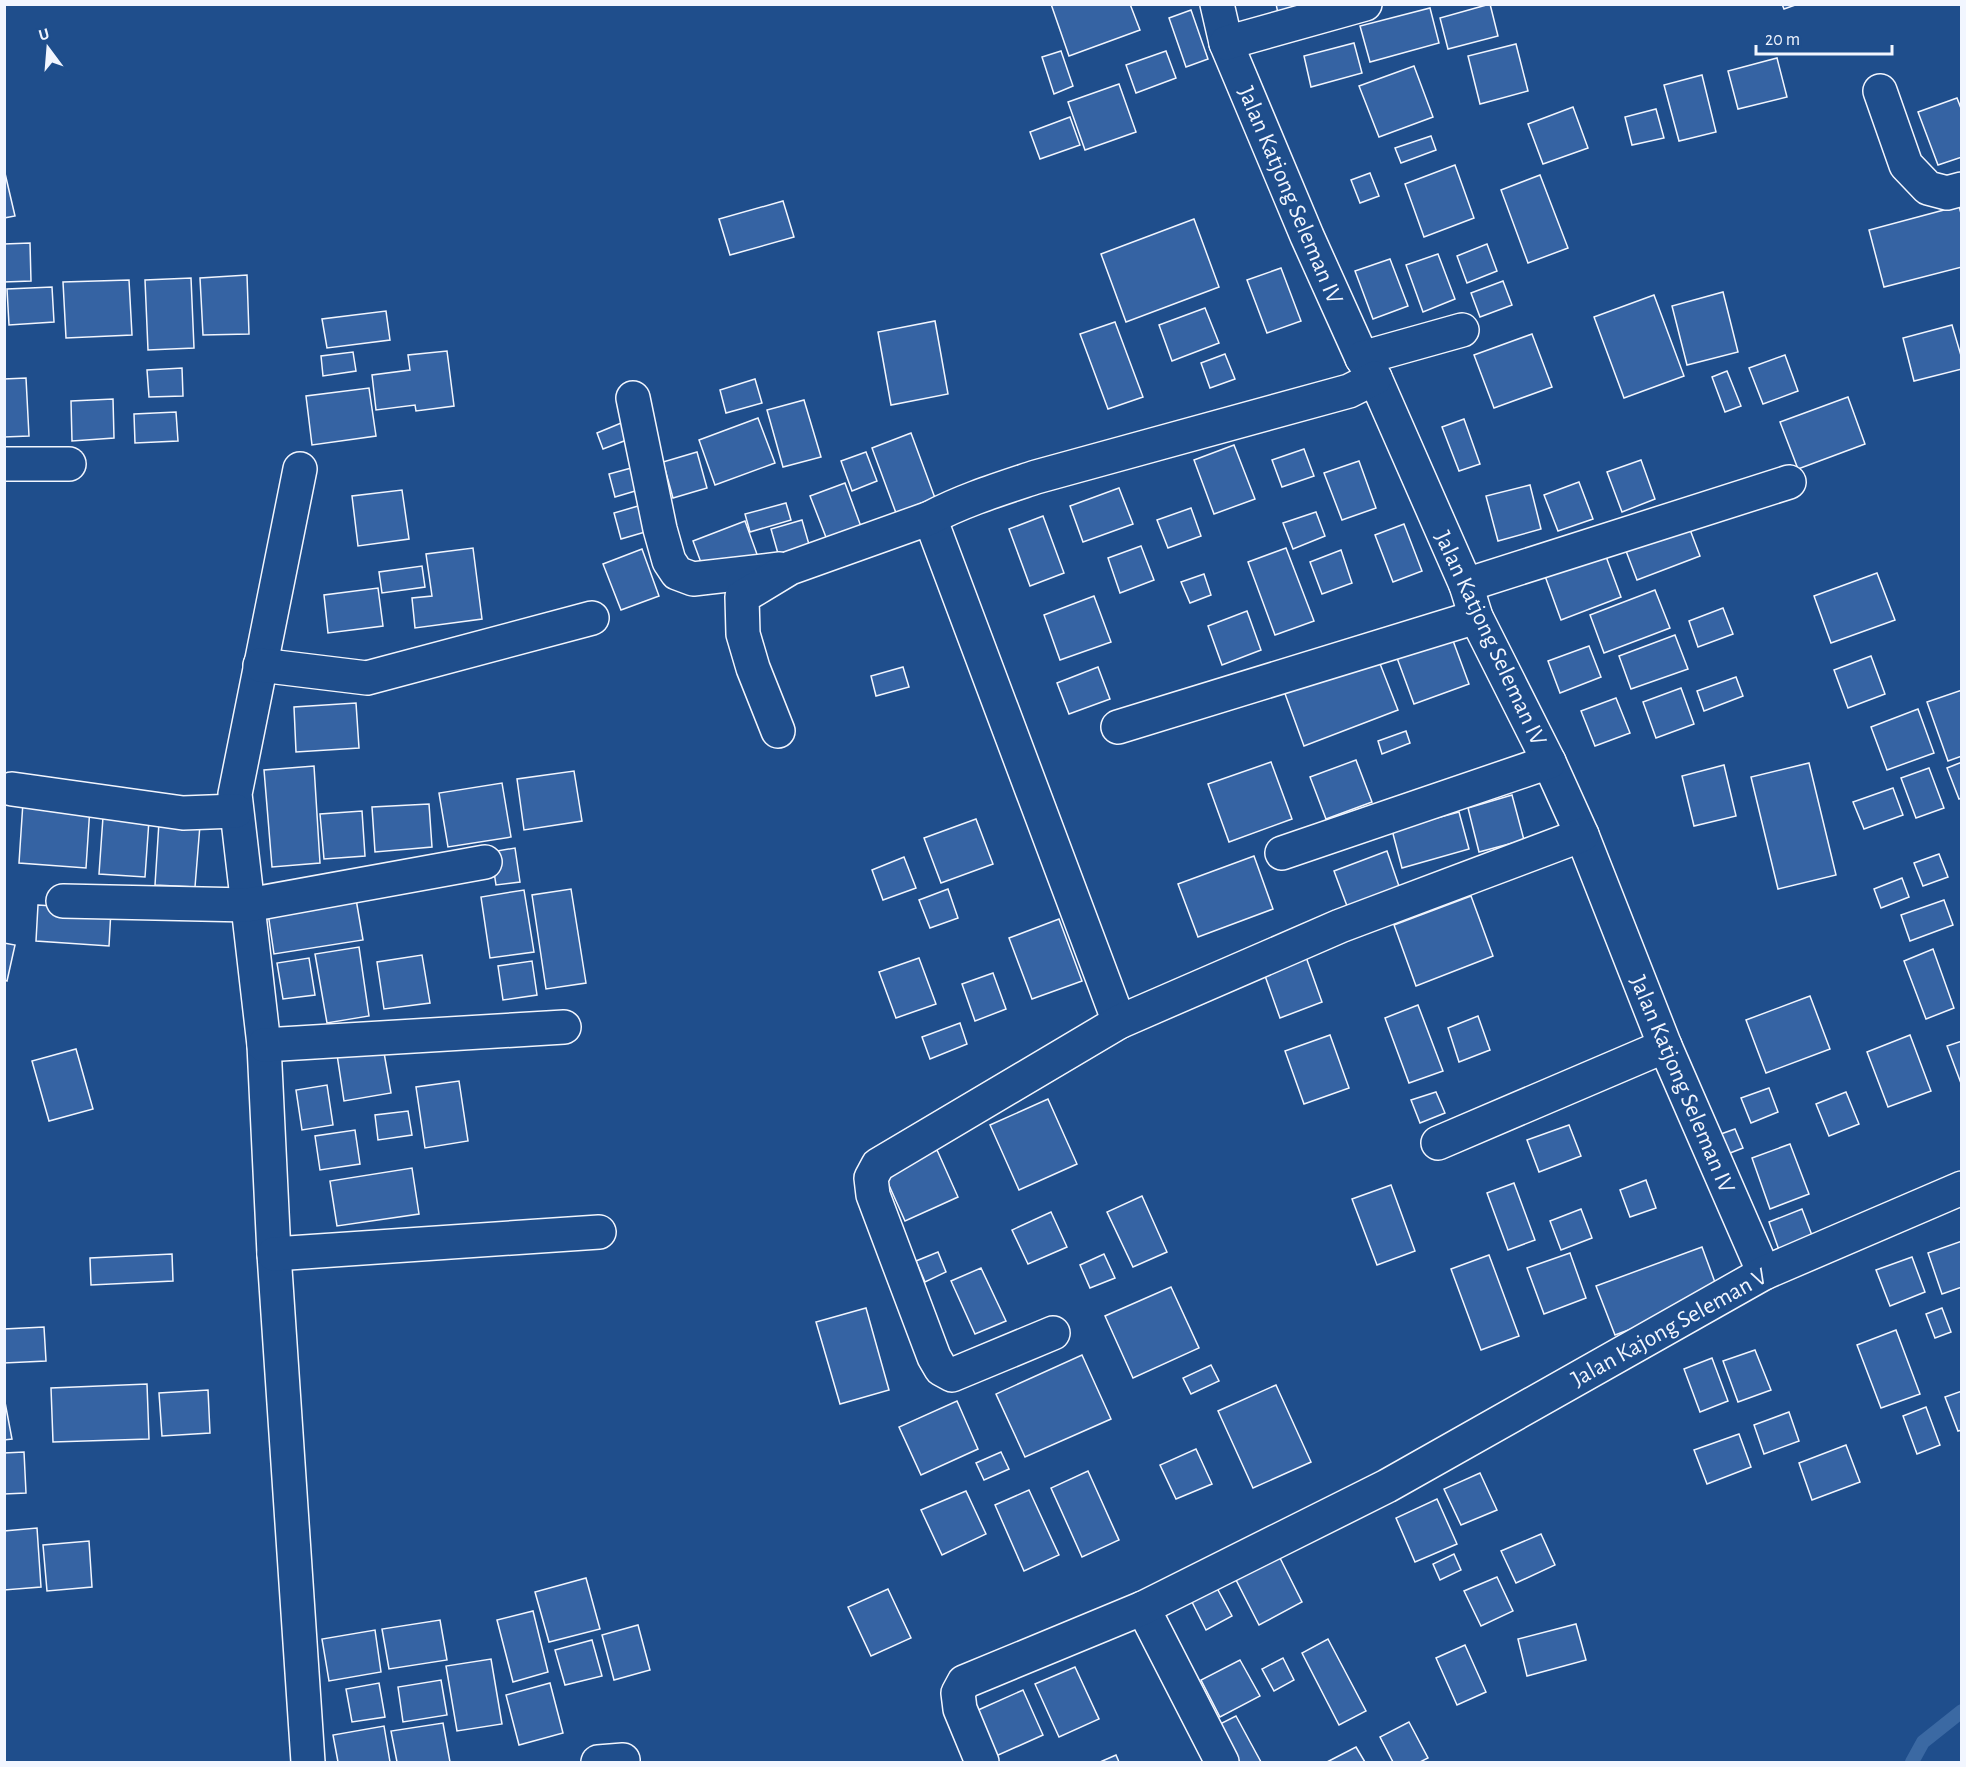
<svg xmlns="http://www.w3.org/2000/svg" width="1966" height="1767" font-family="'Alegreya Sans',sans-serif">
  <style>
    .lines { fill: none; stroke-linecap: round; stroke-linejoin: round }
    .stream { stroke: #3b69a3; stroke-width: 14 }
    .building { fill: #3563a3; stroke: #f2f6ff; stroke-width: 1.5 }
    .minor-casing { stroke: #f2f6ff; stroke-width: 36 }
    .minor { stroke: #1f4e8c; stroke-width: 33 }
    .labels { text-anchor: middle; stroke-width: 4.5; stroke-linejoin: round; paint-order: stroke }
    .street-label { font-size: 24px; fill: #f2f6ff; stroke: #1f4e8c }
  </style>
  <rect width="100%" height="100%" fill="#1f4e8c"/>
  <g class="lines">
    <!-- stream -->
    <path class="stream" d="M1912,1762l11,-20 39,-31"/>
  </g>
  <!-- building -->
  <g class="building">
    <path d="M1051,4h79l10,26 -71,26z"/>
    <path d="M1276,4h39l-36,14z"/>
    <path d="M1490,4l8,32 -50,13 -8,-31z"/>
    <path d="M1782,4h16l-14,5z"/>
    <path d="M1430,8l9,35 -69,19 -10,-36z"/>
    <path d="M1191,10l17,49 -22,8 -17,-49z"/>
    <path d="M1354,43l8,30 -51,14 -7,-31z"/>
    <path d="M1516,44l12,47 -48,13 -12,-48z"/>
    <path d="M1061,51l12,35 -19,8 -12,-37z"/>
    <path d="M1166,51l10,27 -40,15 -10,-28z"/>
    <path d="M1777,58l10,39 -49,12 -10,-38z"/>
    <path d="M1414,66l19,51 -54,20 -20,-51z"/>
    <path d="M1702,75l14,57 -37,9 -15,-56z"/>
    <path d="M1119,84l17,48 -51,18 -17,-48z"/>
    <path d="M1957,98l5,13v46l-24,8 -20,-53z"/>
    <path d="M1573,107l15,41 -45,16 -15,-40z"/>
    <path d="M1656,109l8,29 -32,7 -7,-28z"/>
    <path d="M1070,117l10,28 -40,14 -10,-27z"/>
    <path d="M1431,136l5,14 -35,13 -6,-15z"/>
    <path d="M1455,165l19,53 -50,19 -19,-53z"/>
    <path d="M4,169l11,47 -11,2z"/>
    <path d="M1370,173l9,23 -19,7 -9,-23z"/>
    <path d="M1540,175l28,73 -40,15 -27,-73z"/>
    <path d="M783,201l11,36 -64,18 -11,-36z"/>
    <path d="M1959,206l3,11v50l-78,20 -15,-57z"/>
    <path d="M1194,219l25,68 -93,35 -25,-68z"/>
    <path d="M30,243l1,38 -27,1v-38z"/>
    <path d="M1487,244l10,27 -30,12 -10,-27z"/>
    <path d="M1438,254l17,45 -32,13 -17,-47z"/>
    <path d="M1390,259l18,47 -35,13 -18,-48z"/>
    <path d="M1281,268l20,53 -34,12 -20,-53z"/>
    <path d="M247,275l2,59 -46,1 -3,-57z"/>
    <path d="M191,278l3,70 -46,2 -3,-70z"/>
    <path d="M129,280l3,55 -66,3 -3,-56z"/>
    <path d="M1503,281l9,24 -32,12 -9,-24z"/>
    <path d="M52,287l2,35 -45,3 -2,-36z"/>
    <path d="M1723,292l15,60 -51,13 -15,-59z"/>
    <path d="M1654,295l30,81 -60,22 -30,-81z"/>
    <path d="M1205,308l14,35 -47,18 -13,-36z"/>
    <path d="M386,311l4,29 -63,8 -5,-29z"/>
    <path d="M935,321l13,73 -57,11 -13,-73z"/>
    <path d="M1115,322l28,75 -35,12 -28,-75z"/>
    <path d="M1952,325l10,34v10l-48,12 -11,-43z"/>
    <path d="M1532,334l20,53 -58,21 -20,-53z"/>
    <path d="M447,351l7,55 -38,5 -1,-6 -39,5 -4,-35 38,-5 -2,-15z"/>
    <path d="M353,352l3,19 -33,5 -2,-20z"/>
    <path d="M1225,354l10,25 -25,9 -9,-25z"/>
    <path d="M1785,355l13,36 -35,13 -14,-36z"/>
    <path d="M182,368l1,28 -34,1 -2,-27z"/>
    <path d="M1727,371l14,35 -16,6 -13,-35z"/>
    <path d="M26,378l3,58 -25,1v-58z"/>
    <path d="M755,379l7,24 -36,10 -6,-23z"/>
    <path d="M369,388l7,48 -64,9 -6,-49z"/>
    <path d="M1848,397l17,47 -67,25 -18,-47z"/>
    <path d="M113,399l1,39 -42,3 -1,-40z"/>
    <path d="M804,400l17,57 -38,10 -16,-57z"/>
    <path d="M176,412l2,29 -43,2 -1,-29z"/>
    <path d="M758,418l17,45 -60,22 -16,-45z"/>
    <path d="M1464,419l16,45 -21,7 -17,-44z"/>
    <path d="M626,421l6,17 -29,11 -6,-16z"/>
    <path d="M911,433l24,65 -39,15 -24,-65z"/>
    <path d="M1234,445l21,54 -41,15 -20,-54z"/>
    <path d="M1304,449l10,27 -32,11 -10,-27z"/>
    <path d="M697,452l10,36 -34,10 -10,-36z"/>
    <path d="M866,452l11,29 -25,10 -11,-30z"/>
    <path d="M1641,460l14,39 -33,13 -15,-40z"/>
    <path d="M1359,461l17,47 -34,12 -18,-47z"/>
    <path d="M635,467l7,22 -27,8 -6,-23z"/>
    <path d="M1579,482l14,37 -35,12 -14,-36z"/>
    <path d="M845,483l18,49 -34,13 -19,-49z"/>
    <path d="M1530,485l11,44 -43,12 -12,-45z"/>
    <path d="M1119,488l14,36 -50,18 -13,-36z"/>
    <path d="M402,490l7,49 -51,7 -6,-50z"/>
    <path d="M786,503l5,17 -41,12 -5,-18z"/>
    <path d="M645,504l7,26 -31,9 -7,-26z"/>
    <path d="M1191,508l10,28 -33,12 -11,-28z"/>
    <path d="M1316,512l9,24 -32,13 -10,-26z"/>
    <path d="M1043,516l21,57 -34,13 -21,-57z"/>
    <path d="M1686,519l14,37 -63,24 -14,-37z"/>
    <path d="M802,520l8,28 -31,9 -8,-28z"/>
    <path d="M745,521l13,36 -52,19 -13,-35z"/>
    <path d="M1404,524l18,47 -29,11 -18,-47z"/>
    <path d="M1601,543l20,54 -60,23 -20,-55z"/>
    <path d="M1141,546l13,34 -34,13 -12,-35z"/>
    <path d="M473,548l9,71 -67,9 -3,-30 20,-2 -6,-42z"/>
    <path d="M1286,548l28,73 -39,14 -27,-73z"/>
    <path d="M642,549l17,47 -38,14 -18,-46z"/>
    <path d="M1341,550l11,33 -30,11 -12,-32z"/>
    <path d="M422,566l3,21 -43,6 -3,-21z"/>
    <path d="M1877,573l18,47 -64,23 -17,-47z"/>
    <path d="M1204,574l7,21 -21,8 -9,-21z"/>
    <path d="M378,588l5,38 -55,7 -4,-38z"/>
    <path d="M1655,590l15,38 -66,25 -14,-38z"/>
    <path d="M1094,596l17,46 -51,18 -16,-45z"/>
    <path d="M1723,608l10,26 -35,13 -9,-26z"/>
    <path d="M1247,611l14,39 -39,15 -14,-39z"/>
    <path d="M1675,635l13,34 -57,20 -12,-33z"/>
    <path d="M1452,638l17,46 -55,20 -17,-46z"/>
    <path d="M1589,646l12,31 -41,16 -12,-32z"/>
    <path d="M1377,656l21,54 -94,36 -20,-55z"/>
    <path d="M1871,656l14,38 -37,14 -14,-38z"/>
    <path d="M903,667l6,20 -33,9 -5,-20z"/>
    <path d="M1098,667l12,32 -41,15 -12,-31z"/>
    <path d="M1736,677l7,19 -39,15 -7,-20z"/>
    <path d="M1681,688l13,36 -38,14 -13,-36z"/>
    <path d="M1962,690v66l-14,5 -21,-59z"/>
    <path d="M1616,698l14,35 -35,13 -14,-35z"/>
    <path d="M356,703l3,45 -63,4 -2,-45z"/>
    <path d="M1918,709l16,44 -47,17 -16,-43z"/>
    <path d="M1406,731l4,12 -28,11 -4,-13z"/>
    <path d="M1356,760l16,42 -46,17 -16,-42z"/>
    <path d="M1271,762l21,57 -63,23 -21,-58z"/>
    <path d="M1962,762v36l-3,1 -12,-31z"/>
    <path d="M1809,763l27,112 -58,14 -27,-112z"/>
    <path d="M1724,765l12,51 -42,10 -12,-50z"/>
    <path d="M314,766l6,97 -48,4 -8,-97z"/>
    <path d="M1929,768l15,40 -28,10 -15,-40z"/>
    <path d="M574,771l8,50 -58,9 -7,-51z"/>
    <path d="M502,783l9,54 -63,10 -9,-54z"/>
    <path d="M1893,788l10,27 -39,14 -11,-27z"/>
    <path d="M1512,795l12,45 -45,12 -11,-44z"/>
    <path d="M23,802l67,5 -4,61 -67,-5z"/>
    <path d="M429,804l3,43 -57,5 -3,-45z"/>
    <path d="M362,811l3,45 -41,3 -4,-45z"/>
    <path d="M1459,812l10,37 -67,19 -10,-38z"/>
    <path d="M103,817l46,3 -4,57 -46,-3z"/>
    <path d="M976,819l17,45 -52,19 -17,-45z"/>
    <path d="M159,822l41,3 -5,62 -40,-2z"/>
    <path d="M515,848l5,34 -24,3 -5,-33z"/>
    <path d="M1387,851l15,44 -52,19 -16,-43z"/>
    <path d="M1939,854l9,23 -25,9 -9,-23z"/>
    <path d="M1254,856l19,53 -75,28 -20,-53z"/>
    <path d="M904,857l12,31 -33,12 -11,-30z"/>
    <path d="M1902,878l7,19 -28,11 -7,-19z"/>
    <path d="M571,889l15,94 -40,6 -14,-94z"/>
    <path d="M948,889l10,29 -28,10 -11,-28z"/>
    <path d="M524,890l10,62 -44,6 -9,-61z"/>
    <path d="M1471,896l22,60 -77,30 -22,-61z"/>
    <path d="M356,899l7,41 -89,14 -6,-41z"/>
    <path d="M1944,900l9,25 -43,16 -9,-26z"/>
    <path d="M38,905l73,5 -2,36 -73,-5z"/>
    <path d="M1059,919l23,62 -50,18 -23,-61z"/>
    <path d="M4,943l11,2 -8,36 -3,-1z"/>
    <path d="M359,947l10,69 -42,7 -12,-69z"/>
    <path d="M1933,949l21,59 -28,11 -22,-58z"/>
    <path d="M422,955l8,48 -46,6 -7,-47z"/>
    <path d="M1306,957l16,45 -42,16 -16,-45z"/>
    <path d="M309,958l6,37 -32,4 -6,-36z"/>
    <path d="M919,958l17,46 -40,14 -17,-46z"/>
    <path d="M532,961l5,34 -34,5 -5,-34z"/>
    <path d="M993,973l13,36 -31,12 -13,-37z"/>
    <path d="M1810,996l20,53 -64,24 -20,-53z"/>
    <path d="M1418,1005l25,66 -34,12 -24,-65z"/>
    <path d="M1478,1016l12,34 -31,12 -11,-34z"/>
    <path d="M960,1023l7,21 -37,15 -8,-22z"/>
    <path d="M1330,1035l19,53 -45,16 -19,-53z"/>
    <path d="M1910,1035l21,56 -43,16 -21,-55z"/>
    <path d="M382,1041l9,52 -47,8 -8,-53z"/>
    <path d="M1962,1041v45l-15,-40z"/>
    <path d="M76,1049l17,60 -44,12 -17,-60z"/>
    <path d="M459,1081l9,60 -43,7 -9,-61z"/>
    <path d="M327,1085l6,40 -31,5 -6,-40z"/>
    <path d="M1769,1088l9,24 -27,11 -10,-25z"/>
    <path d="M1436,1092l9,21 -25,10 -9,-23z"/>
    <path d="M1846,1092l13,32 -30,12 -13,-32z"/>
    <path d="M1048,1099l29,65 -58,26 -29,-65z"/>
    <path d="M408,1111l4,24 -34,5 -3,-25z"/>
    <path d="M1569,1125l12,31 -42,16 -12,-32z"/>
    <path d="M1735,1129l8,19 -18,7 -7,-20z"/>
    <path d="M355,1130l5,34 -40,6 -5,-34z"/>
    <path d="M1790,1144l19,50 -39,15 -18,-51z"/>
    <path d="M937,1150l21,47 -53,24 -21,-47z"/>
    <path d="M412,1168l7,46 -82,12 -7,-45z"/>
    <path d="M1646,1180l10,28 -26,9 -10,-27z"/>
    <path d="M1514,1183l21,57 -27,10 -21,-57z"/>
    <path d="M1391,1185l24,66 -38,14 -25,-66z"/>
    <path d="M1142,1196l25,56 -34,15 -26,-55z"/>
    <path d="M1581,1209l11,29 -31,12 -11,-29z"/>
    <path d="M1802,1209l11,29 -34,12 -10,-28z"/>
    <path d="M1051,1212l16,35 -39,17 -16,-34z"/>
    <path d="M1962,1241v46l-20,7 -14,-41z"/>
    <path d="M1702,1247l18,49 -105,39 -19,-49z"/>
    <path d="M938,1252l8,20 -21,10 -9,-21z"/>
    <path d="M1570,1253l16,45 -42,16 -17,-46z"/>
    <path d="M172,1254l1,27 -82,4 -1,-27z"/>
    <path d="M1104,1254l11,24 -25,10 -10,-23z"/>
    <path d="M1489,1255l30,81 -38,14 -30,-81z"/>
    <path d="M1912,1257l13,35 -35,14 -14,-36z"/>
    <path d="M981,1268l25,53 -31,13 -24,-53z"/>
    <path d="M1171,1287l28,61 -66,30 -28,-62z"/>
    <path d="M866,1308l23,82 -49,14 -24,-82z"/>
    <path d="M1942,1308l9,24 -16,6 -9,-24z"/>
    <path d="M44,1327l2,34 -42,2v-34z"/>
    <path d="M1896,1330l24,64 -39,14 -24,-63z"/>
    <path d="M1755,1350l16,40 -33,12 -15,-41z"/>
    <path d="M1082,1355l29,64 -86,38 -29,-63z"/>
    <path d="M1712,1358l16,43 -28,11 -16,-43z"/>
    <path d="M1211,1365l8,16 -28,13 -8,-16z"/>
    <path d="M147,1384l2,55 -96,3 -2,-54z"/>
    <path d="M1276,1385l35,77 -58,26 -35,-77z"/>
    <path d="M208,1390l2,43 -48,3 -3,-43z"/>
    <path d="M1962,1391v39l-4,1 -13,-34z"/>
    <path d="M4,1397l8,42 -8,1z"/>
    <path d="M957,1401l21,48 -57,26 -22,-48z"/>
    <path d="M1926,1407l14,38 -23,9 -14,-38z"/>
    <path d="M1789,1412l10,29 -35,13 -10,-29z"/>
    <path d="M1739,1434l12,33 -44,17 -13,-34z"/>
    <path d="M1846,1445l14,37 -48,18 -13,-37z"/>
    <path d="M1196,1449l16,35 -36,15 -16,-34z"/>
    <path d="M24,1452l2,41 -22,1v-41z"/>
    <path d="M1001,1452l8,17 -25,11 -8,-17z"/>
    <path d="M1088,1471l31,69 -37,17 -31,-69z"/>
    <path d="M1480,1473l17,37 -36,15 -17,-36z"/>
    <path d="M1029,1490l30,65 -35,16 -29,-66z"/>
    <path d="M966,1491l20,43 -44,21 -21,-45z"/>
    <path d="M1437,1499l20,45 -42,18 -19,-44z"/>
    <path d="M37,1528l4,59 -37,3v-59z"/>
    <path d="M1541,1534l14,31 -39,18 -15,-32z"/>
    <path d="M89,1541l3,46 -45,4 -4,-46z"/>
    <path d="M1278,1554l24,48 -43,23 -25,-49z"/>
    <path d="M1454,1554l7,16 -21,10 -7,-16z"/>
    <path d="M1211,1577l21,39 -26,14 -20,-40z"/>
    <path d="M1497,1577l16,34 -32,15 -17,-35z"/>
    <path d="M586,1578l14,51 -51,13 -14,-50z"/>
    <path d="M888,1589l23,49 -40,18 -23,-49z"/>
    <path d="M533,1611l15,61 -35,10 -16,-62z"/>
    <path d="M440,1620l7,40 -58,9 -7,-40z"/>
    <path d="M1576,1624l10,36 -59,16 -9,-37z"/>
    <path d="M638,1625l12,45 -36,10 -12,-45z"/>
    <path d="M375,1630l6,42 -52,9 -7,-42z"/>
    <path d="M1328,1639l38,72 -27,14 -37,-72z"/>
    <path d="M592,1640l10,36 -37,9 -10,-35z"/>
    <path d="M1465,1645l21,47 -29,13 -21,-47z"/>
    <path d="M1283,1658l11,22 -20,11 -12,-22z"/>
    <path d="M491,1659l11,65 -45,7 -11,-65z"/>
    <path d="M1240,1660l20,36 -40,21 -19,-37z"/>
    <path d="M1075,1667l24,52 -40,18 -24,-53z"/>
    <path d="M441,1680l6,35 -44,7 -5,-35z"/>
    <path d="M379,1683l6,34 -33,5 -6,-33z"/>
    <path d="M550,1683l13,50 -44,12 -13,-50z"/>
    <path d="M1023,1690l20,45 -47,21 -20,-45z"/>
    <path d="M1236,1716l25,46h-34l-17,-33z"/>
    <path d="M1409,1722l19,36 -8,4h-27l-13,-25z"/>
    <path d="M443,1723l7,39h-53l-6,-31z"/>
    <path d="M384,1726l6,36h-52l-5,-27z"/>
    <path d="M1356,1747l9,15h-38z"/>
    <path d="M1116,1755l3,7h-19z"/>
  </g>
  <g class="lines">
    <defs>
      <g id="minor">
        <path d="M1217,4l9,39 81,193 55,122 13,20 91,207 10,32 73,145 33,73 83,211 99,227"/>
        <path d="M1226,43l139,-39"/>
        <path d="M1880,91l26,74 22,23 19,5 15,-4"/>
        <path d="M1362,358l100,-28"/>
        <path d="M633,398l27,131 9,32 8,12 16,6 87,-10"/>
        <path d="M4,464h65"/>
        <path d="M300,469l-65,325 29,251 10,209 34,508"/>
        <path d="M930,518l189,504"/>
        <path d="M1466,585l323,-103"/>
        <path d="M260,665l107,13 225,-60"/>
        <path d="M1118,727l358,-110"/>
        <path d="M778,731l-25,-63 -10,-34 -1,-37 48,-29 140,-50c34,-18 70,-29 106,-41l313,-86 26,-13"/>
        <path d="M12,789l171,24 53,-2"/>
        <path d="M1282,853l267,-91"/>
        <path d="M63,901l185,4 237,-43"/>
        <path d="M264,1045l300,-18"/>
        <path d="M1438,1143l227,-97"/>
        <path d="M274,1254l325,-22"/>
        <path d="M1053,1333l-101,42 -11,-6 -7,-12 -61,-162 -2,-17 7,-13 241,-143 221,-96 242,-91"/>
        <path d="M1143,1608l79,154"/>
        <path d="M598,1762l25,-2"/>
        <path d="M982,1762l-22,-53 -2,-16 6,-11 179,-74 244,-122 377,-213 198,-85"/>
      </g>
    </defs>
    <!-- minor casing -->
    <use href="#minor" class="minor-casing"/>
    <!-- minor -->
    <use href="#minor" class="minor"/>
  </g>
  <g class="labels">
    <!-- street labels -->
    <g class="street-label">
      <text transform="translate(1291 195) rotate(67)" y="8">Jalan Katjong Seleman IV</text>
      <text transform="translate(1491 638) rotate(65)" y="8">Jalan Katjong Seleman IV</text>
      <text transform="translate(1683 1084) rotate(67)" y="8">Jalan Katjong Seleman IV</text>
      <text transform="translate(1669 1327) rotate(-29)" y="8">Jalan Kajong Seleman V</text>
    </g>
  </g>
  <!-- border -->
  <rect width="1966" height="1767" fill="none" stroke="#f2f6ff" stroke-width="12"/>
  <!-- north arrow -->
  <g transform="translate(48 48) rotate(344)" stroke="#1f4e8c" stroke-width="4.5" paint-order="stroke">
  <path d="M0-4.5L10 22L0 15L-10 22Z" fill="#f2f6ff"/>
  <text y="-9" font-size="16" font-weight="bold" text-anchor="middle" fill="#f2f6ff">U</text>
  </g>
  <!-- scale -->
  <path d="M1756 45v9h136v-9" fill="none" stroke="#f2f6ff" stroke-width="3"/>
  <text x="1765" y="45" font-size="18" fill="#f2f6ff" stroke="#1f4e8c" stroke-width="4.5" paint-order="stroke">20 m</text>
</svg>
